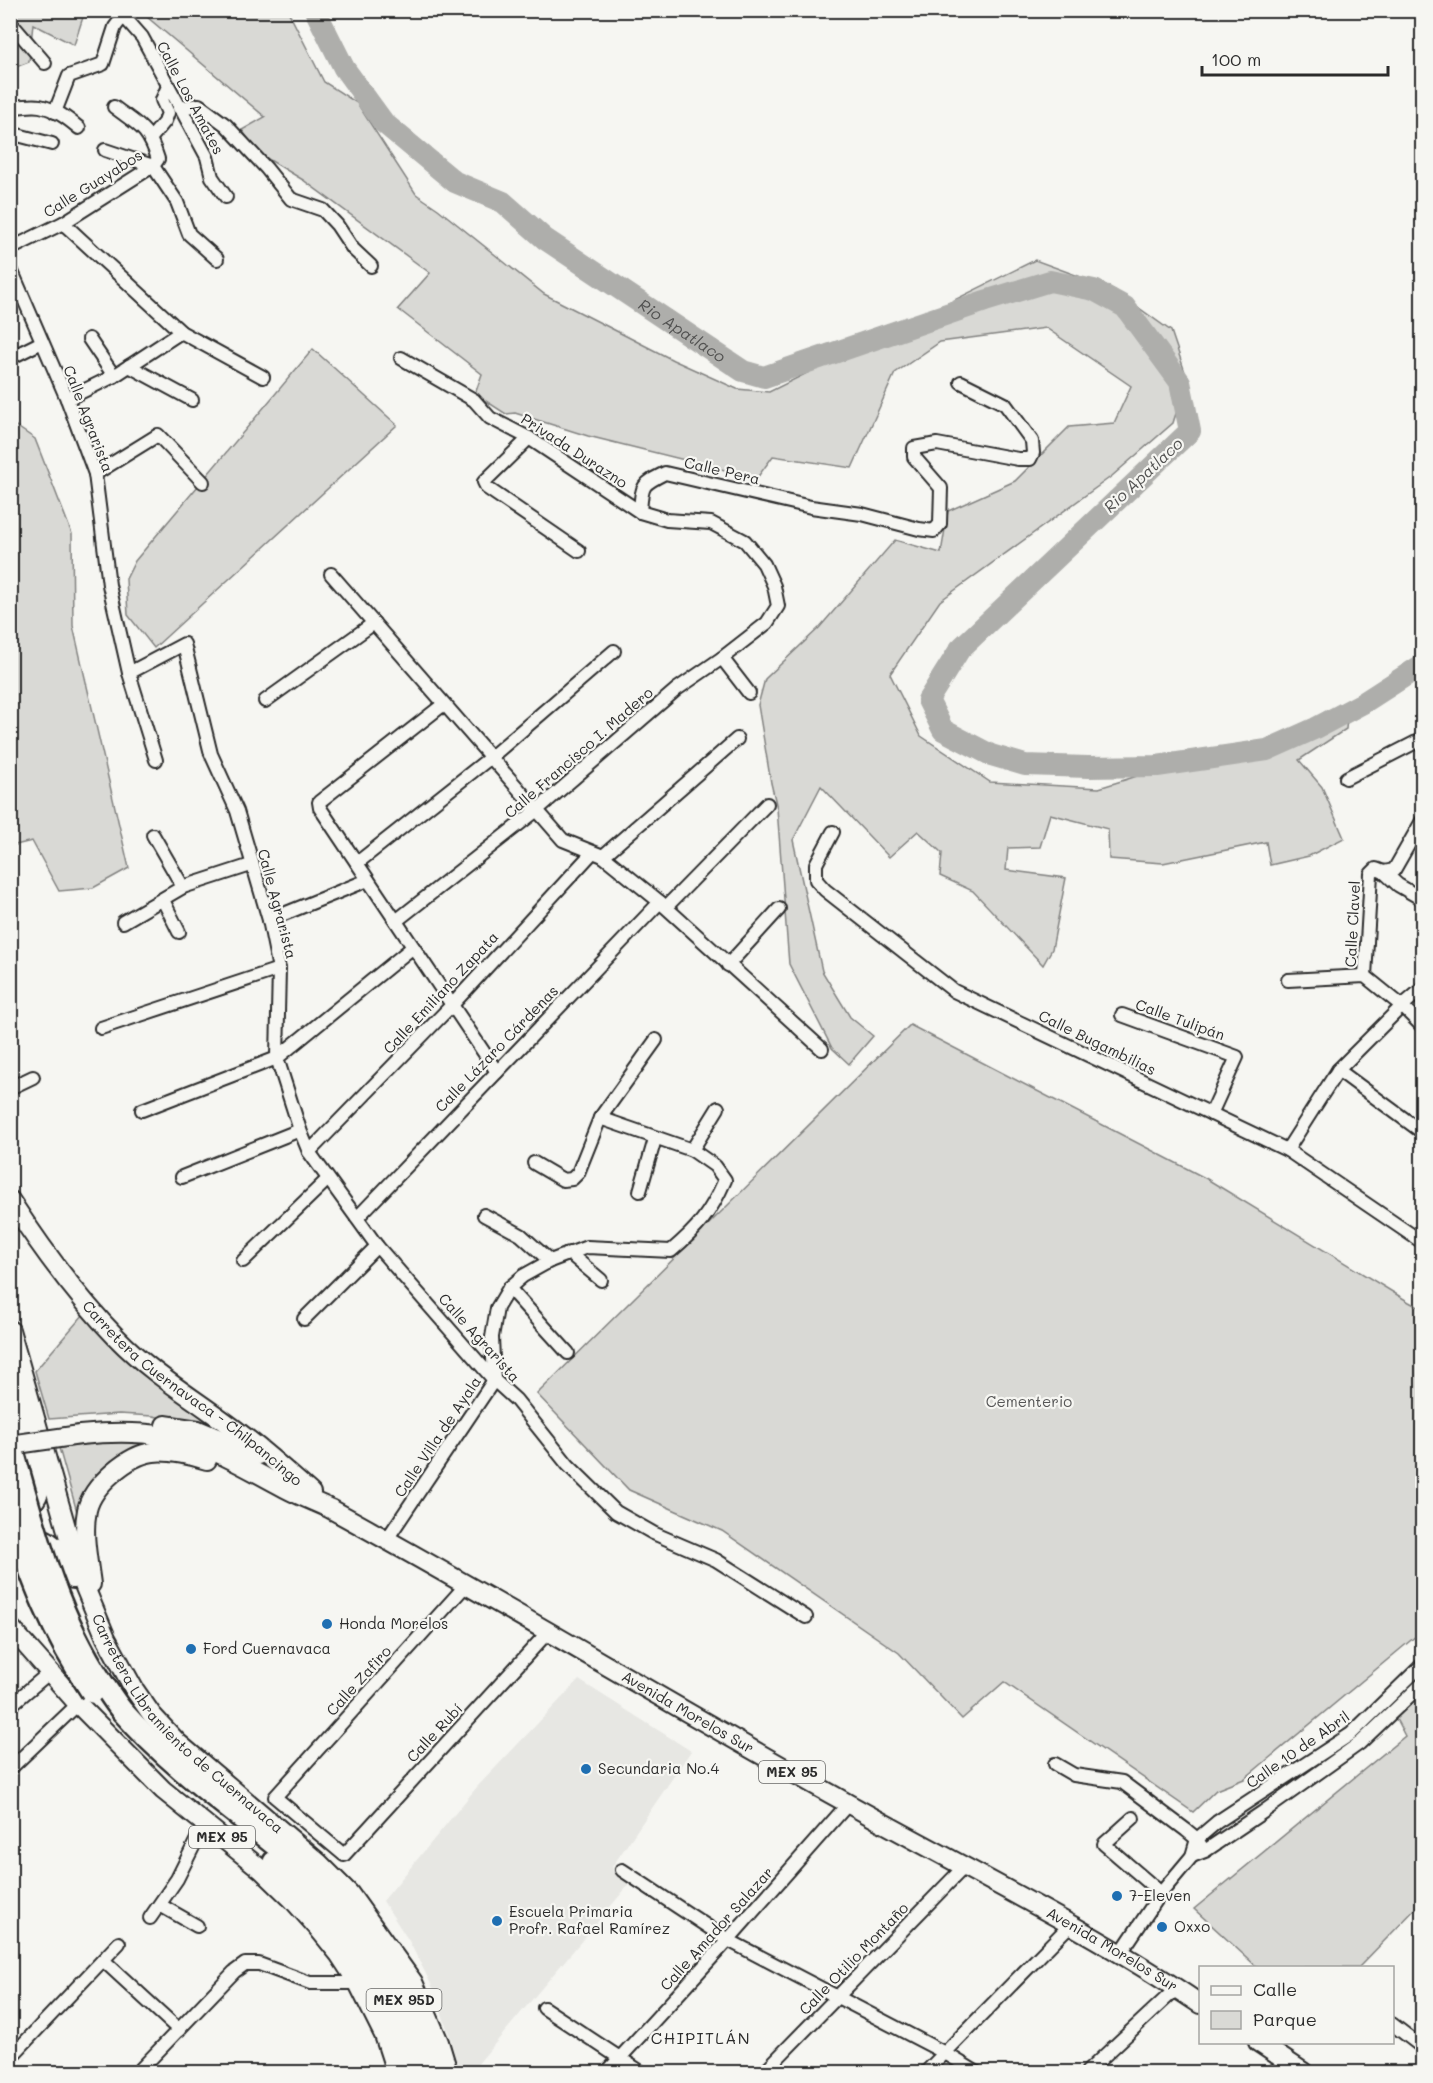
<svg xmlns="http://www.w3.org/2000/svg" width="1433" height="2083" font-family="Mali,sans-serif">
  <style>
    .built { fill: #e7e7e3 }
    .green { fill: #d9d9d5; stroke: #828280; stroke-width: 1.5 }
    .lines { fill: none; stroke-linecap: round; stroke-linejoin: round }
    .river { stroke: #aeaeab; stroke-width: 22 }
    .street-casing { stroke: #2b2b2b; stroke-width: 16 }
    .primary-casing { stroke: #2b2b2b; stroke-width: 22 }
    .highway-casing { stroke: #2b2b2b; stroke-width: 26 }
    .street { stroke: #f6f6f2; stroke-width: 12 }
    .primary { stroke: #f6f6f2; stroke-width: 18 }
    .highway { stroke: #f6f6f2; stroke-width: 21 }
    .primary-bridge-casing { stroke: #2b2b2b; stroke-width: 22; stroke-linecap: butt }
    .highway-bridge-casing { stroke: #2b2b2b; stroke-width: 26; stroke-linecap: butt }
    .primary-bridge { stroke: #f6f6f2; stroke-width: 18 }
    .highway-bridge { stroke: #f6f6f2; stroke-width: 21 }
    .poi-dot { fill: #1f6fb2; stroke: #f6f6f2; stroke-width: 2 }
    .labels { text-anchor: middle; stroke-width: 4.5; stroke-linejoin: round; paint-order: stroke }
    .shield { fill: #f6f6f2; stroke: #686867; stroke-width: 1.5 }
    .shield-label { font-size: 14px; font-weight: bold; fill: #2b2b2b }
    .street-label { font-size: 15px; fill: #2b2b2b; stroke: #f6f6f2 }
    .park-label { font-size: 15px; fill: #565656; stroke: #f6f6f2 }
    .poi-label { font-size: 15px; fill: #2b2b2b; stroke: #f6f6f2; text-anchor: start }
    .water-label { font-size: 16px; font-style: italic; fill: #525251; stroke: #f6f6f2 }
    .neighbourhood-label { font-size: 16px; letter-spacing: 1.5px; fill: #2b2b2b; stroke: #f6f6f2 }
  </style>
  <rect width="100%" height="100%" fill="#f6f6f2"/>
  <filter id="ink" filterUnits="userSpaceOnUse"><feTurbulence type="fractalNoise" baseFrequency=".0167" numOctaves="2"/><feDisplacementMap in="SourceGraphic" scale="12" xChannelSelector="R" yChannelSelector="G"/><feConvolveMatrix kernelMatrix="1 2 1 2 8 2 1 2 1" color-interpolation-filters="sRGB"/></filter>
  <g filter="url(#ink)">
    <!-- built -->
    <path class="built" d="M579,1680l112,71 -79,116 20,14 -161,191h-12l-8,-32 -18,-52 -24,-47 -26,-40 94,-114z"/>
    <!-- green -->
    <g class="green">
      <path d="M11,11h74l-11,34 -41,-21 -4,38 -18,7z"/>
      <path d="M140,11h148l36,71 33,21 59,91 22,15 106,85 129,66 64,29 32,3 266,-132 76,28 60,43 16,47 -14,45 -61,53 -172,125 -50,73 31,62 69,46 109,6 64,-20 170,-43 14,-7 -1,11 -47,31 23,27 22,51 -35,18 -39,9 -4,-23 -103,21 -54,-4 -1,-30 -58,-15 -10,33 -32,1 -2,22 60,8 -14,71 -9,16 -70,-74 -33,-15 2,-23 -24,-22 -29,26 -68,-71 -28,54 29,131 28,46 23,19 -24,28 -17,-16 -43,-84 -12,-156 -6,-25 -13,-78 7,-26 54,-51 76,-88 46,13 7,-42 67,-30 54,-54 45,-4 17,-37 -85,-58 -106,14 -45,31 -43,95 -79,-12 -16,22 -169,-42 -73,-23 -9,1 -31,-20 7,-20 -84,-65 32,-36 -127,-93 -45,-27 -16,-23 23,-13z"/>
      <path d="M313,349l84,76 -243,223 -26,-33 -2,-36 9,-18z"/>
      <path d="M10,422l25,17 37,95 1,92 56,242 -36,20 -34,3 -27,-50 -21,5z"/>
      <path d="M910,1025l297,154 202,123 13,7v322l-178,148 -28,11 -23,22 -189,-130 -42,37 -63,-66 -177,-122 -93,-41 -92,-96z"/>
      <path d="M83,1315l20,20 112,94 -62,-13 -34,-2 -70,5 -14,-48z"/>
      <path d="M123,1440l34,3 -32,10 -13,10 -33,56 -20,-71z"/>
      <path d="M1422,1689v213l-63,65h-102l-63,-58 211,-173 -10,-19z"/>
    </g>
    <g class="lines">
      <!-- river -->
      <path class="river" id="s1" d="M315,10l29,58 40,55 71,59 48,20 42,37 198,132 21,6 221,-76 65,-20 44,9 31,17 55,75 10,49 -230,218 -32,51 15,30 48,25 34,10 63,2 69,-1 110,-16 49,-22 47,-25 59,-38"/>
      <defs>
        <g id="street">
          <path d="M10,22l35,41"/>
          <path d="M10,106c10,2 20,-2 30,0 15,3 27,12 39,22"/>
          <path d="M179,108l20,-3 27,20 40,43 25,31 32,11 14,15 16,24 18,17"/>
          <path d="M55,112l14,-36 34,-12 12,-37 6,-8 6,1 15,17 65,120 5,20 14,20"/>
          <path d="M10,133l42,11"/>
          <path d="M151,138l14,-17 3,-8 -6,-13 6,-14"/>
          <path d="M105,150l48,16"/>
          <path d="M153,166l24,36 12,32 28,25"/>
          <path d="M63,223l118,109 82,45"/>
          <path d="M10,249l53,-26 90,-57 5,-7c-10,-32 -19,-33 -44,-52"/>
          <path d="M10,267l57,132 28,75 14,111 20,88 27,87"/>
          <path d="M89,339l25,37"/>
          <path d="M10,358l32,-16"/>
          <path d="M129,366l63,34"/>
          <path d="M67,399l47,-23 67,-44"/>
          <path d="M529,438l-45,44 3,6 92,63"/>
          <path d="M95,474l63,-39 45,47"/>
          <path d="M640,512c2,-27 1,-27 25,-39l146,34 51,7 57,15 15,2 6,-7 1,-36 -27,-31v-9l23,-4 81,15h12l3,-6 -1,-12 -27,-37 -44,-22"/>
          <path d="M331,574l232,266 40,16 57,46 162,147"/>
          <path d="M722,658l27,35"/>
          <path d="M129,673l55,-29 27,110 26,57 32,109 10,49 -2,89 23,72 9,22 68,94 117,134 22,20 52,65 48,47 37,21 63,27 90,57"/>
          <path d="M265,701l109,-78"/>
          <path d="M444,704l-125,98 1,6 177,264"/>
          <path d="M1346,778l76,-39"/>
          <path d="M833,832l-17,32v16l9,10 129,101 333,159 135,92"/>
          <path d="M153,835l30,52"/>
          <path d="M603,856l134,-117"/>
          <path d="M357,863l134,-106 123,-106"/>
          <path d="M1384,872l14,13 24,14"/>
          <path d="M163,900l16,32"/>
          <path d="M666,907l101,-103"/>
          <path d="M269,920l99,-40"/>
          <path d="M396,921l141,-111 140,-121 45,-31 45,-35 11,-17 -4,-20 -10,-22 -19,-23 -34,-18 -44,-3 -27,-8 -111,-74 -39,-20 -16,-18 -73,-42"/>
          <path d="M123,922l60,-35 68,-22"/>
          <path d="M728,965l51,-56"/>
          <path d="M1365,976l6,-102 5,-5 8,3 10,-2 28,-49"/>
          <path d="M1288,980l77,-4 37,30 20,20"/>
          <path d="M1122,1015l115,42 -26,57"/>
          <path d="M101,1028l178,-59"/>
          <path d="M1338,1070l84,62"/>
          <path d="M10,1088l23,-11"/>
          <path d="M142,1110l135,-52 136,-111"/>
          <path d="M692,1150l26,-42"/>
          <path d="M1287,1150l51,-80 64,-64 20,-17"/>
          <path d="M309,1152l143,-147 140,-152"/>
          <path d="M534,1163l29,17 9,-1 6,-6 22,-55 56,-78"/>
          <path d="M182,1177l118,-47"/>
          <path d="M640,1191l15,-52"/>
          <path d="M484,1215l37,20 29,26"/>
          <path d="M357,1218l303,-316"/>
          <path d="M569,1253l32,27"/>
          <path d="M243,1261l85,-82"/>
          <path d="M509,1288l59,65"/>
          <path d="M304,1319l73,-73"/>
          <path d="M387,1539l107,-159 -2,-43 5,-29 12,-20 14,-12 27,-15 37,-14 84,4c27,-23 39,-37 54,-71l-10,-14 -23,-16 -92,-32"/>
          <path d="M466,1585l-191,212 69,58 204,-223"/>
          <path d="M10,1706l40,-34"/>
          <path d="M1055,1764l19,11 48,7 64,48 11,9 4,7"/>
          <path d="M10,1769l68,-65"/>
          <path d="M1133,1818l-29,26 57,49"/>
          <path d="M1192,1856l13,-5 58,-39 97,-69 62,-59"/>
          <path d="M622,1870l106,70 217,113 31,19"/>
          <path d="M160,1905l37,21"/>
          <path d="M150,1918l27,-39 28,-56"/>
          <path d="M1120,1954l41,-61 31,-37 5,-17 20,-17 134,-88 71,-69"/>
          <path d="M103,1960l76,70"/>
          <path d="M544,2008l97,64"/>
          <path d="M1392,2024l30,23"/>
          <path d="M10,2058l109,-115"/>
          <path d="M138,2072l96,-100 11,-8h14l51,19h48"/>
          <path d="M607,2072l121,-132 120,-136"/>
          <path d="M764,2072l201,-206"/>
          <path d="M926,2072l144,-147"/>
          <path d="M1087,2072l90,-84"/>
        </g>
        <g id="primary">
          <path id="s2" d="M10,1200c32,49 67,97 107,138 37,38 83,64 124,96 24,18 47,39 70,59"/>
          <path id="s3" d="M10,1330l69,243 27,65 28,51 18,26 26,28 141,120 30,30 64,89 26,60 9,30"/>
          <path d="M10,1386c8,21 33,86 29,106 -3,10 -10,16 -16,23"/>
          <path d="M165,1425l33,5 60,25"/>
          <path id="s4" d="M80,1435c39,-4 82,-4 119,10 30,11 57,28 86,43 15,8 31,14 46,21 174,95 343,198 516,294 118,66 241,125 353,201"/>
          <path d="M27,1536c30,0 33,19 46,43"/>
          <path d="M91,1584c-3,-24 -9,-50 -4,-74 5,-24 41,-55 66,-58 18,-2 37,3 54,8"/>
          <path d="M10,1627l68,77 85,86 99,80 30,29 26,29 21,26 19,29 26,52 12,37"/>
          <path d="M1258,2042l45,30"/>
        </g>
        <g id="highway">
          <path d="M101,1681c7,10 13,20 21,30 37,42 82,78 126,112 32,26 65,51 93,81 43,48 71,107 89,168"/>
          <path d="M274,1862c60,54 122,129 140,210"/>
        </g>
      </defs>
      <!-- street casing -->
      <use href="#street" class="street-casing"/>
      <!-- primary casing -->
      <use href="#primary" class="primary-casing"/>
      <!-- highway casing -->
      <use href="#highway" class="highway-casing"/>
      <!-- street -->
      <use href="#street" class="street"/>
      <!-- primary -->
      <use href="#primary" class="primary"/>
      <!-- highway -->
      <use href="#highway" class="highway"/>
      <defs>
        <path id="primary-bridge" d="M10,1445l70,-10"/>
        <g id="highway-bridge">
          <path d="M10,1441c24,83 43,167 91,240"/>
          <path d="M10,1512c22,68 42,121 82,180"/>
        </g>
      </defs>
      <!-- primary-bridge casing -->
      <use href="#primary-bridge" class="primary-bridge-casing"/>
      <!-- highway-bridge casing -->
      <use href="#highway-bridge" class="highway-bridge-casing"/>
      <!-- primary-bridge -->
      <use href="#primary-bridge" class="primary-bridge"/>
      <!-- highway-bridge -->
      <use href="#highway-bridge" class="highway-bridge"/>
    </g>
  </g>
  <!-- markers -->
  <g class="poi-dot">
    <circle cx="327" cy="1624" r="6"/>
    <circle cx="191" cy="1649" r="6"/>
    <circle cx="586" cy="1769" r="6"/>
    <circle cx="1117" cy="1896" r="6"/>
    <circle cx="497" cy="1921" r="6"/>
    <circle cx="1162" cy="1927" r="6"/>
  </g>
  <g class="labels">
    <!-- shield labels -->
    <g class="shield">
      <rect x="759" y="1761" width="66" height="22" rx="4.5"/>
      <rect x="189" y="1826" width="66" height="22" rx="4.5"/>
      <rect x="366.5" y="1989" width="75" height="22" rx="4.5"/>
    </g>
    <g class="shield-label">
      <text x="792" y="1777">MEX 95</text>
      <text x="222" y="1842">MEX 95</text>
      <text x="404" y="2005">MEX 95D</text>
    </g>
    <!-- street labels -->
    <g class="street-label">
      <text transform="translate(190 98) rotate(62)" y="5">Calle Los Amates</text>
      <text transform="translate(93 184) rotate(-32)" y="5">Calle Guayabos</text>
      <text transform="translate(88 419) rotate(69)" y="5">Calle Agrarista</text>
      <text transform="translate(574 451) rotate(33)" y="5">Privada Durazno</text>
      <text transform="translate(722 471) rotate(13)" y="5">Calle Pera</text>
      <text transform="translate(579 753) rotate(-41)" y="5">Calle Francisco I. Madero</text>
      <text transform="translate(277 904) rotate(75)" y="5">Calle Agrarista</text>
      <text transform="translate(1353 924) rotate(-87)" y="5">Calle Clavel</text>
      <text transform="translate(441 993) rotate(-47)" y="5">Calle Emiliano Zapata</text>
      <text transform="translate(1180 1020) rotate(20)" y="5">Calle Tulipán</text>
      <text transform="translate(1097 1043) rotate(26)" y="5">Calle Bugambilias</text>
      <text transform="translate(497 1049) rotate(-46)" y="5">Calle Lázaro Cárdenas</text>
      <text transform="translate(479 1338) rotate(48)" y="5">Calle Agrarista</text>
      <text dy="5" stroke="none"><textPath href="#s2" startOffset="268">Carretera Cuernavaca - Chilpancingo</textPath></text>
      <text transform="translate(438 1437) rotate(-56)" y="5">Calle Villa de Ayala</text>
      <text transform="translate(359 1681) rotate(-48)" y="5">Calle Zafiro</text>
      <text dy="5" stroke="none"><textPath href="#s4" startOffset="678">Avenida Morelos Sur</textPath></text>
      <text dy="5" stroke="none"><textPath href="#s3" startOffset="442">Carretera Libramiento de Cuernavaca</textPath></text>
      <text transform="translate(435 1733) rotate(-47)" y="5">Calle Rubí</text>
      <text transform="translate(1298 1750) rotate(-35)" y="5">Calle 10 de Abril</text>
      <text transform="translate(717 1929) rotate(-48)" y="5">Calle Amador Salazar</text>
      <text dy="5" stroke="none"><textPath href="#s4" startOffset="1164">Avenida Morelos Sur</textPath></text>
      <text transform="translate(854 1959) rotate(-46)" y="5">Calle Otilio Montaño</text>
    </g>
    <!-- park labels -->
    <g class="park-label">
      <text x="1029" y="1407">Cementerio</text>
    </g>
    <!-- poi labels -->
    <g class="poi-label">
      <text x="339" y="1629">Honda Morelos</text>
      <text x="203" y="1654">Ford Cuernavaca</text>
      <text x="598" y="1774">Secundaria No.4</text>
      <text x="1129" y="1901">7-Eleven</text>
      <text x="509" y="1917">Escuela Primaria<tspan x="509" dy="17">Profr. Rafael Ramírez</tspan></text>
      <text x="1174" y="1932">Oxxo</text>
    </g>
    <!-- water labels -->
    <g class="water-label">
      <text dy="6" stroke="none"><textPath href="#s1" startOffset="498">Rio Apatlaco</textPath></text>
      <text transform="translate(1143 475) rotate(-43)" y="6">Rio Apatlaco</text>
    </g>
    <!-- neighbourhood labels -->
    <g class="neighbourhood-label">
      <text x="701" y="2044">CHIPITLÁN</text>
    </g>
  </g>
  <!-- margin -->
  <rect width="1433" height="2083" fill="none" stroke="#f6f6f2" stroke-width="36"/>
  <rect x="18" y="18" width="1397" height="2047" fill="none" stroke="#2b2b2b" stroke-width="2" filter="url(#ink)"/>
  <!-- legend -->
  <rect x="1199" y="1966" width="195" height="78" fill="#f6f6f2" stroke="#a5a5a2" stroke-width="1.5"/>
  <rect x="1211" y="1986" width="30" height="9" fill="#f6f6f2" stroke="#a5a5a2" stroke-width="1.5"/>
  <text x="1253" y="1996" font-size="18" fill="#2b2b2b">Calle</text>
  <rect x="1211" y="2011" width="30" height="18" fill="#d9d9d5" stroke="#a5a5a2" stroke-width="1.5"/>
  <text x="1253" y="2026" font-size="18" fill="#2b2b2b">Parque</text>
  <!-- scale -->
  <path d="M1202 66v9h186v-9" fill="none" stroke="#2b2b2b" stroke-width="3"/>
  <text x="1211" y="66" font-size="18" fill="#2b2b2b" stroke="#f6f6f2" stroke-width="4.5" paint-order="stroke">100 m</text>
</svg>
